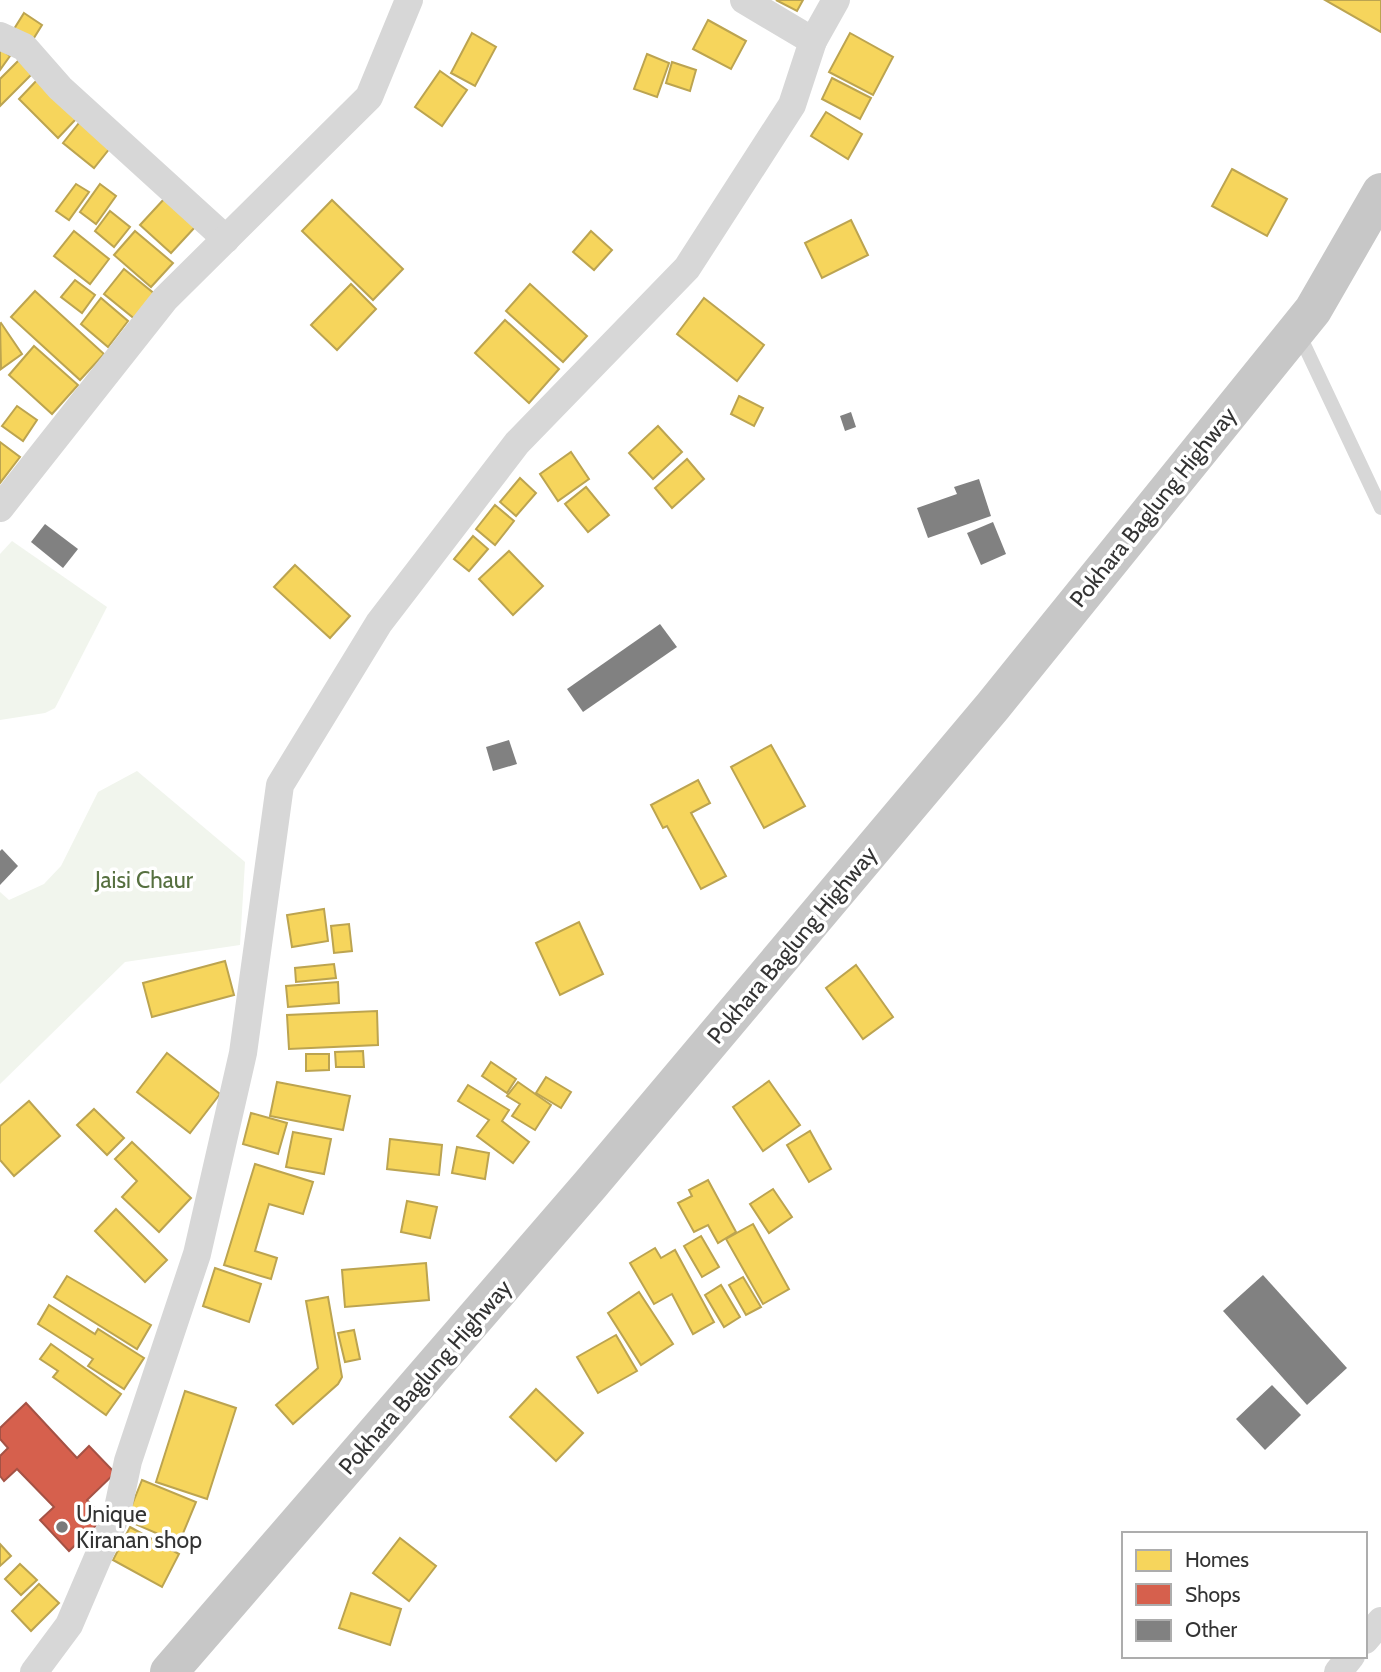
<svg xmlns="http://www.w3.org/2000/svg" width="1381" height="1672" font-family="Cabin,sans-serif">
  <style>
    .green { fill: #f1f5ed }
    .homes { fill: #f6d55c; stroke: #bca450; stroke-width: 2 }
    .shops { fill: #d6604d; stroke: #a55245; stroke-width: 2 }
    .building { fill: #818181 }
    .lines { fill: none; stroke-linecap: round; stroke-linejoin: round }
    .service { stroke: #d7d7d7; stroke-width: 14 }
    .minor { stroke: #d7d7d7; stroke-width: 28 }
    .trunk { stroke: #c7c7c7; stroke-width: 38 }
    .poi-dot { fill: #7a7a7a; stroke: #fff; stroke-width: 2.5 }
    .labels { text-anchor: middle; stroke-width: 7; stroke-linejoin: round; paint-order: stroke }
    .street-label { font-size: 23px; fill: #333; stroke: #fff }
    .park-label { font-size: 23px; fill: #56703f; stroke: #fff }
    .poi-label { font-size: 23px; fill: #333; stroke: #fff; text-anchor: start }
  </style>
  <rect width="100%" height="100%" fill="#fff"/>
  <!-- green -->
  <g class="green">
    <path d="M12,541l95,66 -52,101 -10,5 -45,7v-166z"/>
    <path d="M137,771l108,91 -5,83 -115,17 -125,122v-192l9,8 35,-16 17,-18 37,-74z"/>
  </g>
  <!-- homes -->
  <g class="homes">
    <path d="M776,0h27l-6,11z"/>
    <path d="M1325,0h56v32z"/>
    <path d="M24,13l18,12 -10,16 -18,-12z"/>
    <path d="M708,20l38,21 -15,28 -38,-20z"/>
    <path d="M472,33l24,14 -21,39 -24,-13z"/>
    <path d="M850,33l43,24 -20,38 -44,-23z"/>
    <path d="M0,48l10,8 -10,14z"/>
    <path d="M647,54l22,9 -12,34 -23,-8z"/>
    <path d="M22,57l13,14 -35,35v-27z"/>
    <path d="M672,62l24,8 -6,21 -24,-8z"/>
    <path d="M440,71l27,19 -25,36 -27,-19z"/>
    <path d="M832,78l39,20 -11,21 -38,-20z"/>
    <path d="M38,79l39,39 -19,20 -39,-39z"/>
    <path d="M826,112l36,22 -14,25 -37,-23z"/>
    <path d="M83,118l31,25 -20,25 -31,-25z"/>
    <path d="M1232,169l55,30 -20,37 -55,-30z"/>
    <path d="M76,184l13,8 -20,28 -13,-9z"/>
    <path d="M100,184l16,12 -20,28 -16,-12z"/>
    <path d="M165,198l31,28 -25,27 -31,-28z"/>
    <path d="M332,200l71,69 -30,31 -71,-69z"/>
    <path d="M110,211l20,16 -16,20 -19,-16z"/>
    <path d="M851,220l17,35 -46,23 -17,-35z"/>
    <path d="M74,231l35,28 -19,25 -36,-28z"/>
    <path d="M135,231l38,32 -22,24 -37,-32z"/>
    <path d="M591,231l21,19 -18,20 -21,-18z"/>
    <path d="M124,269l32,26 -20,25 -32,-26z"/>
    <path d="M75,280l20,15 -13,18 -21,-16z"/>
    <path d="M351,284l25,25 -39,41 -26,-25z"/>
    <path d="M530,284l57,52 -24,26 -57,-51z"/>
    <path d="M35,291l69,63 -24,26 -69,-63z"/>
    <path d="M101,298l27,23 -20,26 -27,-23z"/>
    <path d="M704,298l60,47 -27,36 -60,-47z"/>
    <path d="M505,320l54,49 -30,34 -54,-50z"/>
    <path d="M1,323l21,31 -21,15 -1,-45z"/>
    <path d="M34,346l44,39 -26,29 -43,-39z"/>
    <path d="M739,396l24,12 -9,18 -23,-12z"/>
    <path d="M17,406l20,14 -14,21 -21,-15z"/>
    <path d="M658,426l24,26 -29,27 -24,-26z"/>
    <path d="M0,442l20,15 -20,26z"/>
    <path d="M571,452l18,27 -31,22 -18,-27z"/>
    <path d="M687,459l17,20 -32,29 -17,-20z"/>
    <path d="M520,478l16,15 -20,23 -16,-14z"/>
    <path d="M586,487l23,28 -21,17 -23,-28z"/>
    <path d="M495,505l19,16 -19,24 -19,-16z"/>
    <path d="M473,536l15,13 -19,22 -15,-12z"/>
    <path d="M509,551l34,35 -30,29 -34,-36z"/>
    <path d="M295,565l55,51 -20,22 -56,-51z"/>
    <path d="M771,745l34,61 -41,22 -33,-61z"/>
    <path d="M698,780l12,23 -19,10 35,63 -25,13 -34,-63 -4,2 -12,-23z"/>
    <path d="M324,909l4,32 -36,6 -5,-32z"/>
    <path d="M579,922l24,52 -43,21 -24,-52z"/>
    <path d="M349,924l3,27 -18,2 -3,-27z"/>
    <path d="M225,961l9,34 -82,22 -9,-34z"/>
    <path d="M334,964l2,14 -40,4 -1,-14z"/>
    <path d="M856,965l37,52 -30,22 -37,-51z"/>
    <path d="M338,982l1,21 -51,4 -2,-21z"/>
    <path d="M377,1011l1,34 -89,4 -2,-34z"/>
    <path d="M363,1051l1,16h-28l-1,-15z"/>
    <path d="M167,1053l53,41 -30,39 -53,-41z"/>
    <path d="M306,1054h23v16l-23,1z"/>
    <path d="M491,1062l25,17 -9,14 -25,-17z"/>
    <path d="M546,1077l25,15 -10,16 -25,-15z"/>
    <path d="M769,1081l31,44 -37,26 -30,-44z"/>
    <path d="M277,1082l73,14 -7,34 -73,-14z"/>
    <path d="M518,1082l33,23 -16,25 -23,-14 8,-12 -13,-8z"/>
    <path d="M468,1085l41,25 -7,11 27,21 -16,21 -36,-27 12,-16 -31,-19z"/>
    <path d="M29,1101l31,35 -46,40 -14,-16v-34z"/>
    <path d="M94,1109l30,29 -17,17 -30,-30z"/>
    <path d="M251,1113l36,10 -9,31 -35,-10z"/>
    <path d="M810,1131l21,38 -22,13 -22,-37z"/>
    <path d="M293,1132l38,7 -7,35 -38,-7z"/>
    <path d="M390,1139l52,6 -3,30 -52,-6z"/>
    <path d="M132,1142l59,56 -32,34 -37,-35 15,-16 -22,-22z"/>
    <path d="M457,1147l32,6 -4,26 -33,-6z"/>
    <path d="M255,1164l58,18 -10,32 -34,-10 -14,47 22,7 -6,21 -47,-14z"/>
    <path d="M708,1180l28,52 -18,11 -10,-18 -14,7 -16,-29 14,-7 -3,-6z"/>
    <path d="M773,1189l19,28 -23,16 -19,-29z"/>
    <path d="M407,1201l30,6 -7,31 -29,-6z"/>
    <path d="M116,1209l51,51 -22,22 -50,-51z"/>
    <path d="M753,1224l36,65 -26,15 -37,-65z"/>
    <path d="M701,1236l18,31 -17,10 -18,-31z"/>
    <path d="M655,1248l6,10 14,-8 39,72 -21,12 -21,-40 -18,10 -24,-41z"/>
    <path d="M426,1263l3,37 -84,7 -3,-37z"/>
    <path d="M215,1268l46,16 -12,38 -46,-16z"/>
    <path d="M67,1276l84,49 -14,24 -83,-52z"/>
    <path d="M743,1277l18,30 -15,8 -17,-30z"/>
    <path d="M721,1285l19,32 -16,10 -19,-32z"/>
    <path d="M639,1292l34,52 -32,21 -33,-52z"/>
    <path d="M328,1297l14,80 -4,7 -45,40 -17,-19 42,-37 -12,-67z"/>
    <path d="M49,1305l46,29 3,-5 46,29 -20,31 -36,-23 5,-7 -55,-35z"/>
    <path d="M354,1330l6,29 -15,3 -7,-29z"/>
    <path d="M616,1335l21,36 -39,22 -21,-36z"/>
    <path d="M51,1344l70,50 -15,21 -53,-38 5,-6 -18,-12z"/>
    <path d="M536,1389l47,44 -27,28 -46,-44z"/>
    <path d="M185,1391l51,17 -29,91 -51,-17z"/>
    <path d="M142,1480l54,22 -17,41 -53,-23z"/>
    <path d="M130,1527l49,27 -17,33 -49,-27z"/>
    <path d="M400,1538l36,28 -27,35 -36,-28z"/>
    <path d="M0,1544l11,12 -11,10z"/>
    <path d="M20,1564l17,16 -16,15 -16,-16z"/>
    <path d="M39,1584l20,19 -28,28 -19,-20z"/>
    <path d="M351,1593l50,16 -11,36 -51,-17z"/>
  </g>
  <!-- shops -->
  <path class="shops" d="M26,1403l51,55 12,-12 26,27 -28,27 17,18 -35,33 -29,-31 14,-13 -37,-38 -13,12 -4,-5v-20l8,-8 -8,-9v-11z"/>
  <!-- building -->
  <g class="building">
    <path d="M851,412l5,15 -11,4 -5,-15z"/>
    <path d="M979,479l12,37 -63,22 -11,-30 40,-14 -3,-7z"/>
    <path d="M993,522l13,32 -25,11 -14,-32z"/>
    <path d="M45,524l33,25 -15,19 -32,-26z"/>
    <path d="M660,624l17,23 -94,65 -16,-23z"/>
    <path d="M509,740l8,24 -24,7 -7,-24z"/>
    <path d="M2,849l16,17 -18,19v-34z"/>
    <path d="M1263,1275l84,93 -40,37 -84,-94z"/>
    <path d="M1272,1385l29,30 -36,35 -29,-31z"/>
  </g>
  <g class="lines">
    <!-- service -->
    <path class="service" d="M1299,334l82,174"/>
    <!-- minor -->
    <g class="minor">
      <path d="M744,0l69,41"/>
      <path d="M0,36l24,11 36,41 166,151"/>
      <path d="M0,508l165,-209 204,-202 40,-97"/>
      <path d="M1365,1640l16,-19"/>
      <path d="M34,1672l35,-47 48,-112 11,-52 69,-207 46,-201 37,-268 99,-162 138,-180 170,-175 105,-163 21,-64 23,-41"/>
      <path d="M1338,1672l13,-16"/>
    </g>
    <!-- trunk -->
    <path class="trunk" d="M169,1672l421,-487 403,-479 320,-396 68,-118"/>
  </g>
  <!-- markers -->
  <circle class="poi-dot" cx="62" cy="1527" r="7"/>
  <g class="labels">
    <!-- street labels -->
    <g class="street-label">
      <text transform="translate(1153 507) rotate(-51)" y="8">Pokhara Baglung Highway</text>
      <text transform="translate(792 945) rotate(-50)" y="8">Pokhara Baglung Highway</text>
      <text transform="translate(425 1377) rotate(-49)" y="8">Pokhara Baglung Highway</text>
    </g>
    <!-- park labels -->
    <g class="park-label">
      <text x="144" y="888">Jaisi Chaur</text>
    </g>
    <!-- poi labels -->
    <g class="poi-label">
      <text x="76" y="1522">Unique<tspan x="76" dy="26">Kiranan shop</tspan></text>
    </g>
  </g>
  <!-- legend -->
  <rect x="1122" y="1532" width="245" height="126" fill="#ffffff" stroke="#adadad" stroke-width="2"/>
  <rect x="1136" y="1550" width="35" height="21" fill="#f6d55c" stroke="#adadad" stroke-width="2"/>
  <text x="1185" y="1567" font-size="21" fill="#333333">Homes</text>
  <rect x="1136" y="1584" width="35" height="21" fill="#d6604d" stroke="#adadad" stroke-width="2"/>
  <text x="1185" y="1602" font-size="21" fill="#333333">Shops</text>
  <rect x="1136" y="1620" width="35" height="21" fill="#818181" stroke="#adadad" stroke-width="2"/>
  <text x="1185" y="1637" font-size="21" fill="#333333">Other</text>
</svg>
